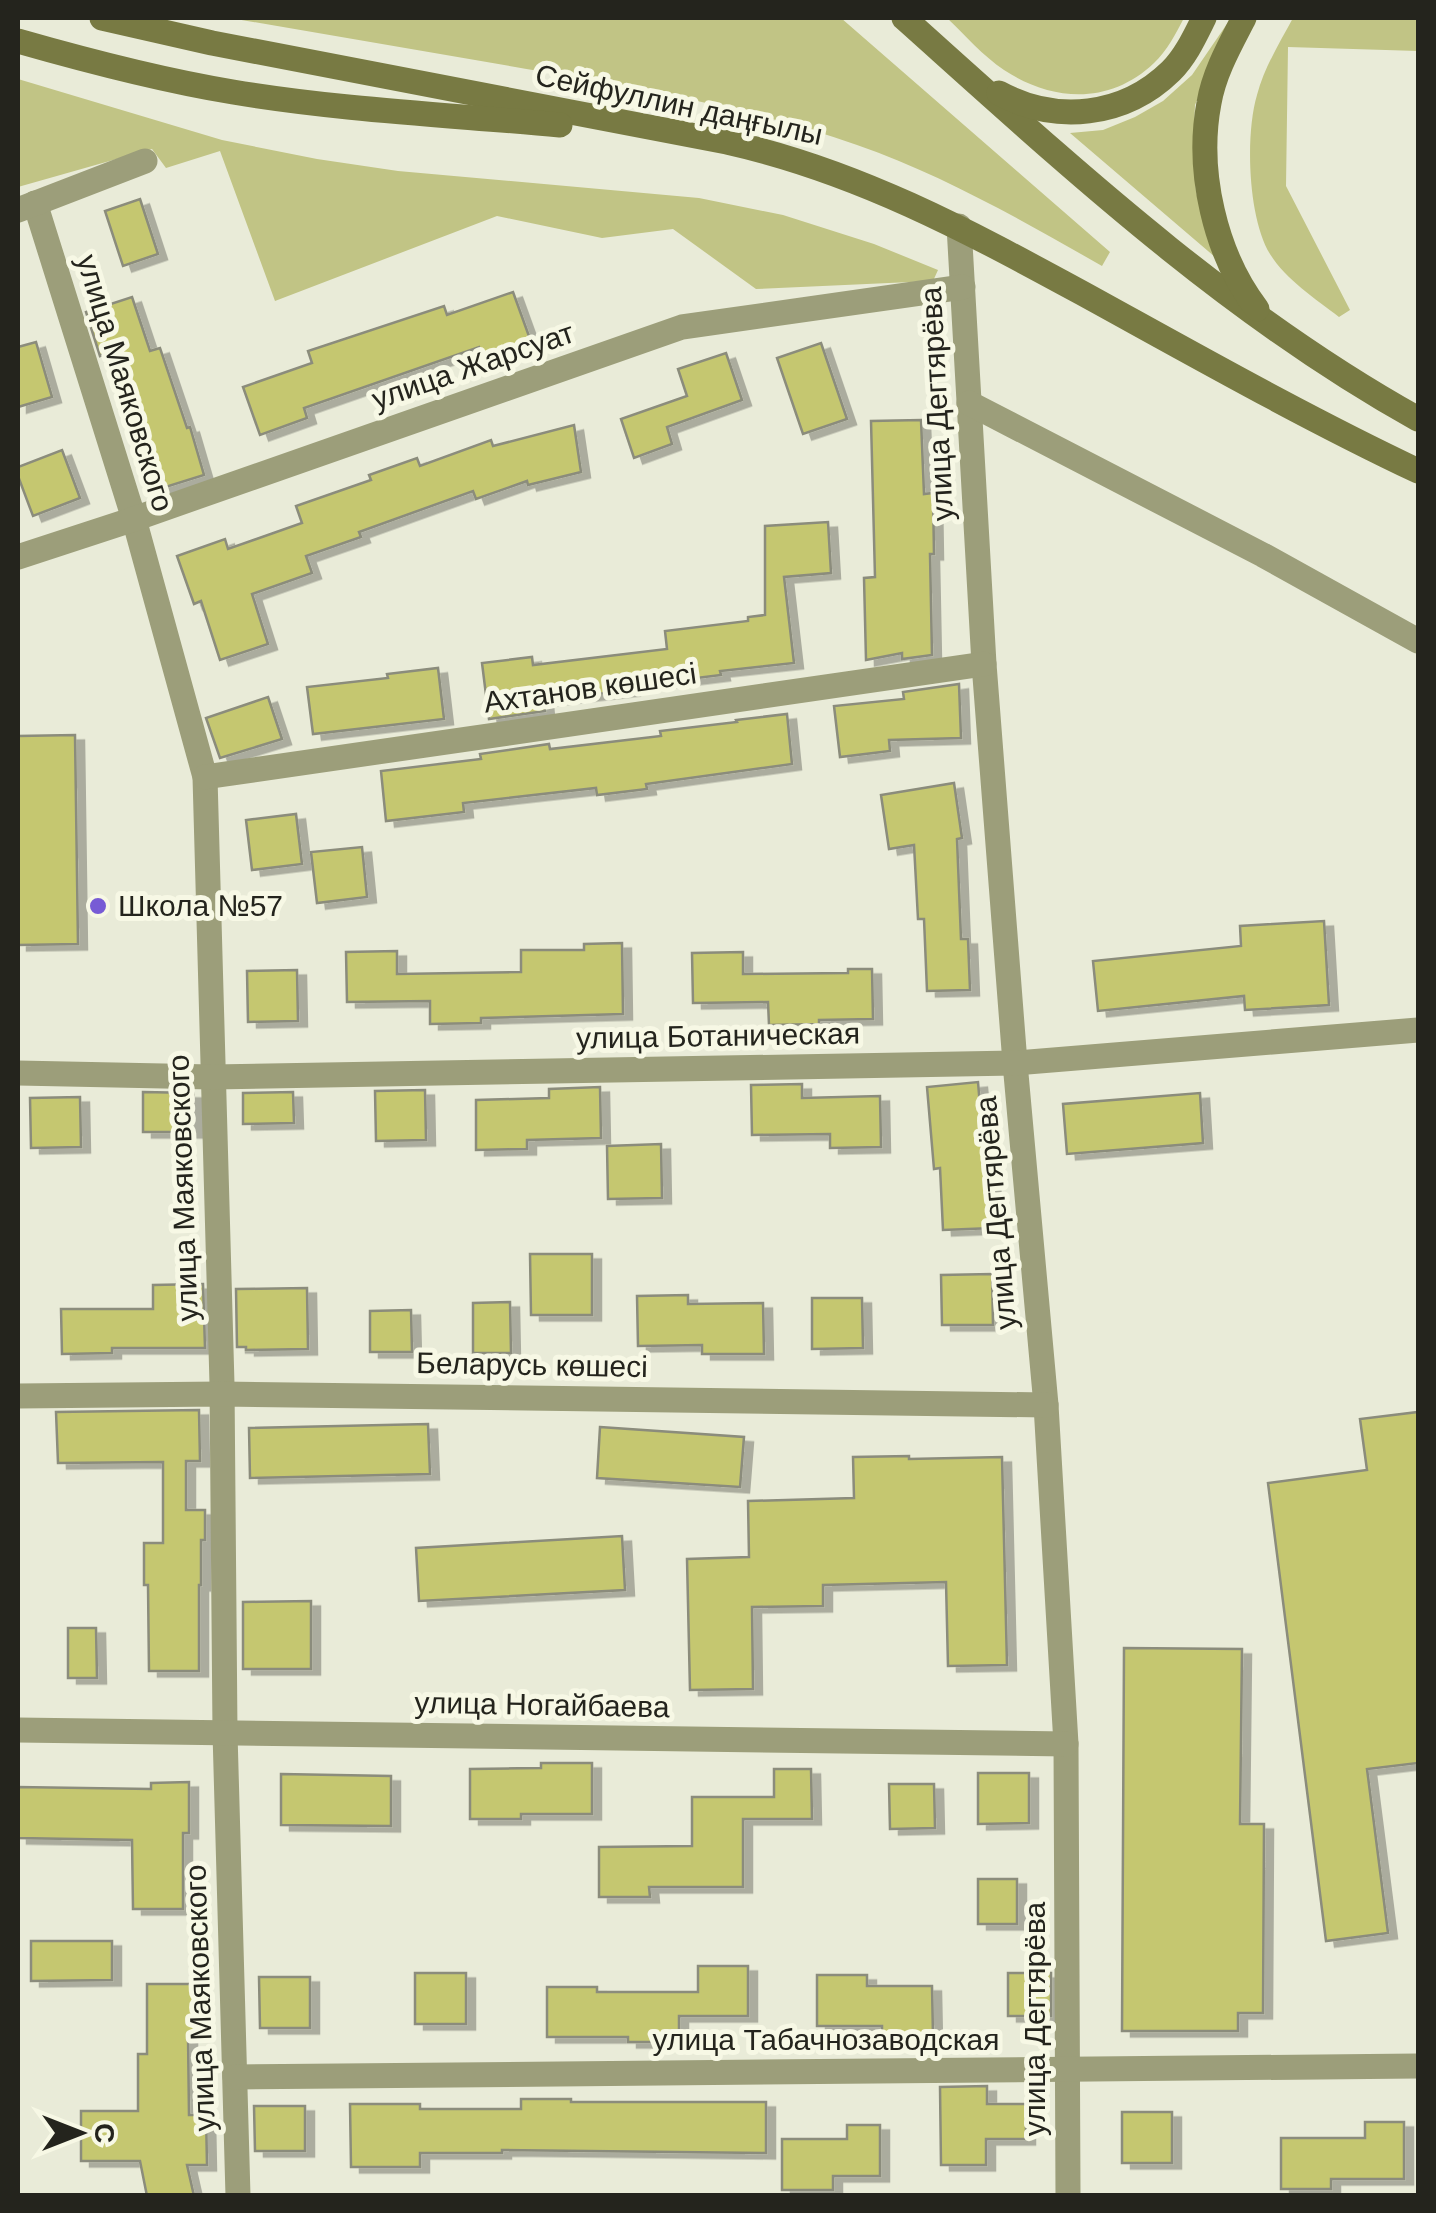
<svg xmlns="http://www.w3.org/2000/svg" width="1436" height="2213" font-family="Helvetica,sans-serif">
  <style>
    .green { fill: #c1c485 }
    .building { fill: #c5c76f; stroke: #8b8c7b; stroke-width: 2.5; filter: url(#shadow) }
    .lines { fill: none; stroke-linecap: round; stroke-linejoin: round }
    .street { stroke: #9c9e7a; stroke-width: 25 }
    .secondary { stroke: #787a43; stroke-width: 25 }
    .poi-dot { fill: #775bd5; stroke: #f7f8e5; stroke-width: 4 }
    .labels { text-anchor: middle; stroke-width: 10; stroke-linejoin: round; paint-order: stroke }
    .street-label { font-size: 30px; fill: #24241d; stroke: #f7f8e5 }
    .poi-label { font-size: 30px; fill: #24241d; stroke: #f7f8e5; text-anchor: start }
  </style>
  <defs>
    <filter id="shadow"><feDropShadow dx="9" dy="5.5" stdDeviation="0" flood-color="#0004"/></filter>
  </defs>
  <rect width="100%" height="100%" fill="#e9ebd8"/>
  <!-- green -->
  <g class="green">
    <path d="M230,18h611l269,234 -8,14c-79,-45 -159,-91 -245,-121 -101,-36 -207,-54 -312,-73 -105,-18 -210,-36 -315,-54z"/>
    <path d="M947,18h237c-8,15 -17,33 -30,45 -44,42 -101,39 -150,7 -21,-14 -39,-35 -57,-52z"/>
    <path d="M1231,18l-36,87 -2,45 3,42 19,65 -145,-124 33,-3 32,-13 28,-16 29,-26z"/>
    <path d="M1293,18h125v33l-130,-4 -2,139 64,124 -11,7c-23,-18 -53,-37 -69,-63 -22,-36 -25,-119 -13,-159 7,-27 23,-53 36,-77z"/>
    <path d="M18,79l204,61 95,19 81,12 301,27 84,17 91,29 64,26 -5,11 -177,8 -83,-60 -71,9 -105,-22 -222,85 -55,-150 -54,17 -14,-19 -134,38z"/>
  </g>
  <!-- building -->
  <g class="building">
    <path d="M140,199l18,55 -35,12 -18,-55z"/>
    <path d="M513,292l17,47 -48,17 -3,-9 -175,61 3,10 -47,17 -17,-48 69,-24 -4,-12 136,-45 3,9z"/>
    <path d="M132,297l18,54 10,-3 27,80 3,-1 14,48 -48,15 -24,-79 -4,1 -20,-59 -8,3 -14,-44z"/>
    <path d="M36,342l16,55 -34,10v-60z"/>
    <path d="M821,343l26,76 -44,15 -26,-76z"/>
    <path d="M726,353l16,47 -75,27 5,17 -38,14 -13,-39 66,-23 -9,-27z"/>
    <path d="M921,420l3,74 9,-1 1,61h-4l2,101 -30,4v-6l-36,7 -2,-82 11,-1 -4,-156z"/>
    <path d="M574,425l7,47 -53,13 -1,-4 -51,18 -3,-8 -114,41 2,5 -55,19 6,17 -60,21 16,50 -48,16 -19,-59 -7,3 -17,-48 48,-17 3,10 74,-26 -6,-17 75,-26 -2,-5 48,-17 3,8 71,-26 2,6z"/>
    <path d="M62,450l18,48 -47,18 -15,-40v-9z"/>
    <path d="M828,522l3,51 -47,4 10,86 -74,8 1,4 -90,11v4l-87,10 1,11 -56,8 -7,-56 50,-6 1,8 134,-16 -2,-18 83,-10v-4l17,-2v-89z"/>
    <path d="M438,668l6,51 -131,15 -6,-47 81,-9 -1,-4z"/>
    <path d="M959,684l2,54 -72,2 1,11 -50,6 -6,-51 70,-7 -1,-7z"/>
    <path d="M268,697l14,42 -62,19 -14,-40z"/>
    <path d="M787,714l5,50 -146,20 1,5 -50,6 -1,-7 -133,15 1,9 -78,9 -5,-50 100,-12 -1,-5 69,-10 1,5 111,-13 -1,-5 77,-9 -1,-2z"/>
    <path d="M75,735l3,209 -60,1v-209z"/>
    <path d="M954,783l8,55 -5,1 4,100h7l2,51 -43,1 -3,-72h-6l-4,-74 -25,4 -8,-54z"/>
    <path d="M296,814l6,50 -50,6 -6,-50z"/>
    <path d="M362,847l5,50 -50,6 -6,-51z"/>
    <path d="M1324,921l5,84 -84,5 -1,-14 -146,15 -5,-50 148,-15 -1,-20z"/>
    <path d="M622,943l1,71 -142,4v5l-51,1v-23l-83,1 -1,-50 51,-1v23l124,-2v-22h63v-6z"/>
    <path d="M743,952v22l105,-1v-4h24l1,50 -54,1v4l-50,1 -1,-23 -75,1 -1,-50z"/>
    <path d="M297,970l1,51 -50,1 -1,-51z"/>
    <path d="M978,1082l8,96 5,-1 2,51 -50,2 -3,-62 -6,1 -7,-82z"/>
    <path d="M802,1084v14l78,-2 1,51 -51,1v-14l-78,1 -1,-50z"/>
    <path d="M600,1087l1,51 -74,2v9l-51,1v-50l73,-2v-9z"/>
    <path d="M425,1090l1,50 -50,1 -1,-50z"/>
    <path d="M143,1092l50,1v39h-50z"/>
    <path d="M293,1092l1,31 -51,1v-31z"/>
    <path d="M1200,1093l3,50 -136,11 -4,-50z"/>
    <path d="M80,1097l1,50 -50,1 -1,-50z"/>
    <path d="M661,1144l1,54 -54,1 -1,-53z"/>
    <path d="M530,1254h62v61h-61z"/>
    <path d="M992,1274l1,51h-51l-1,-50z"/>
    <path d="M203,1284l2,64h-93v5l-50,1 -1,-45h92v-24z"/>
    <path d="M307,1288l1,61 -62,1v-3h-9l-1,-58z"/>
    <path d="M688,1295v9l75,-1 1,51h-62v-9l-64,1 -1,-50z"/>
    <path d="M812,1298h50l1,50 -51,1z"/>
    <path d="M510,1302l1,51h-38v-50z"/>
    <path d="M411,1310l1,42h-42v-41z"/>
    <path d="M199,1410l1,51h-14v49h19v30h-4v45h-2v86h-50l-1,-86h-4v-42h19v-81l-105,1 -2,-51z"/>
    <path d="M1418,1412v351l-51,6 21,164 -62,8 -58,-458 99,-13 -7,-51z"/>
    <path d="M428,1424l2,50 -180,4 -1,-50z"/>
    <path d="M600,1427l144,10 -4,50 -143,-9z"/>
    <path d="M909,1456v3l93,-2 5,208 -59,1 -2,-84 -123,3v21l-71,1 1,82 -63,1 -3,-131 62,-2 -1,-56 106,-3 -1,-41z"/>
    <path d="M622,1536l3,54 -206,11 -3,-53z"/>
    <path d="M311,1601v68h-68v-67z"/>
    <path d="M68,1628h28l1,50h-29z"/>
    <path d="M1124,1648l118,1 -2,175h24l-1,189h-25v18h-116z"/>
    <path d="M541,1763h51v51h-71v5h-51v-50l71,-1z"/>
    <path d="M774,1769h37l1,50h-69v68h-94l1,10h-51v-50l93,-1v-49h82z"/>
    <path d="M978,1773h51v50l-51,1z"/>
    <path d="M281,1774l110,2v50l-110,-1z"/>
    <path d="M189,1782v51h-6v76h-50l-1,-69 -114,-2v-51l133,2v-6z"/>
    <path d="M889,1784h45l1,44 -45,1z"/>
    <rect x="978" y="1879" width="39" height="45"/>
    <path d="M31,1941h81v39l-81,1z"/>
    <path d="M698,1966h50v50h-69v26h-51v-5h-81v-50h50v5h101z"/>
    <rect x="415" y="1973" width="51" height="51"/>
    <rect x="1008" y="1973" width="43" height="43"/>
    <path d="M817,1975h50v11h65l1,50h-51v-10h-65z"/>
    <path d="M259,1977h51v51h-50z"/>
    <path d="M147,1984h50v51h-9l1,80h17l1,50h-20l7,31h-47l-7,-35h-59v-50h57v-57h9z"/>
    <path d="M987,2086v18h39v35h-40v26h-45l-1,-78z"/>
    <path d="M521,2099h50v3h195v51l-264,-3v3h-82v14h-69l-1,-63h70v5h101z"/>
    <path d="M254,2106h51v45h-50z"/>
    <rect x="1122" y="2112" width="50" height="51"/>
    <path d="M1365,2122h39v57h-73v10h-50v-51h84z"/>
    <path d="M847,2125h33v51h-47v14h-51v-51h65z"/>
  </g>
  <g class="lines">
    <!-- street -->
    <g class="street">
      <path d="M35,203l99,316 71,258 17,607 3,349 13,463"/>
      <path d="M18,210l127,-49"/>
      <path d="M959,226l25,438 31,399 31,342 20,339 2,452"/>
      <path d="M969,403l294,152 155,86"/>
      <path d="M18,557l116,-38 548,-192 281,-40"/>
      <path d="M205,777l779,-113"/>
      <path d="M18,1073l194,4 803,-14 403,-33"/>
      <path d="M18,1396l204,-2 824,11"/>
      <path d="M18,1730l1048,14"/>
      <path d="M235,2077l1183,-11"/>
    </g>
    <!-- secondary -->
    <g class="secondary">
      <path d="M102,18l110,25 515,99c130,29 239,88 355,151 111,61 222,124 336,178"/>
      <path d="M904,18c162,145 323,295 514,401"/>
      <path d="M1244,18c-14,27 -30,55 -35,85 -13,68 6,151 48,206"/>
      <path d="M18,41c70,20 142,39 215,51 108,18 218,23 327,33"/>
      <path d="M999,93c57,31 125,24 172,-22 15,-15 24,-35 33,-53"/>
    </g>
  </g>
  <!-- markers -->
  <circle class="poi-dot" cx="98" cy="906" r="10"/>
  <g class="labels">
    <!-- street labels -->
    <g class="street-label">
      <text transform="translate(679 105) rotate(12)" y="10">Сейфуллин даңғылы</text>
      <text transform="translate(473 366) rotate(-19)" y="10">улица Жарсуат</text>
      <text transform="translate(125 383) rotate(73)" y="10">улица Маяковского</text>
      <text transform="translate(937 404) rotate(-93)" y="10">улица Дегтярёва</text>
      <text transform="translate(590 688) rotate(-8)" y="10">Ахтанов көшесі</text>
      <text transform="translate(718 1036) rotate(-1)" y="10">улица Ботаническая</text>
      <text transform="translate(183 1188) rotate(-92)" y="10">улица Маяковского</text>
      <text transform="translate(996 1213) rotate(-95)" y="10">улица Дегтярёва</text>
      <text transform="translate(532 1365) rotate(1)" y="10">Беларусь көшесі</text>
      <text transform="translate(542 1705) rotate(1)" y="10">улица Ногайбаева</text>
      <text transform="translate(200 1998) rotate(-92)" y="10">улица Маяковского</text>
      <text transform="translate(1035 2019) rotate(-90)" y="10">улица Дегтярёва</text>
      <text x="826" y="2050">улица Табачнозаводская</text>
    </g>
    <!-- poi labels -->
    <g class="poi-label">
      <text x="118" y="916">Школа №57</text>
    </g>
  </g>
  <!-- border -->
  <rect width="1436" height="2213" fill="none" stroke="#24241d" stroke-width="40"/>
  <!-- north arrow -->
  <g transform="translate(80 2133) rotate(90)" stroke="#f7f8e5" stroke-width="8" paint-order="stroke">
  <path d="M0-8L18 38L0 25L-18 38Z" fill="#24241d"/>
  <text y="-15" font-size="28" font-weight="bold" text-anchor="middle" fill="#24241d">С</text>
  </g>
</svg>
